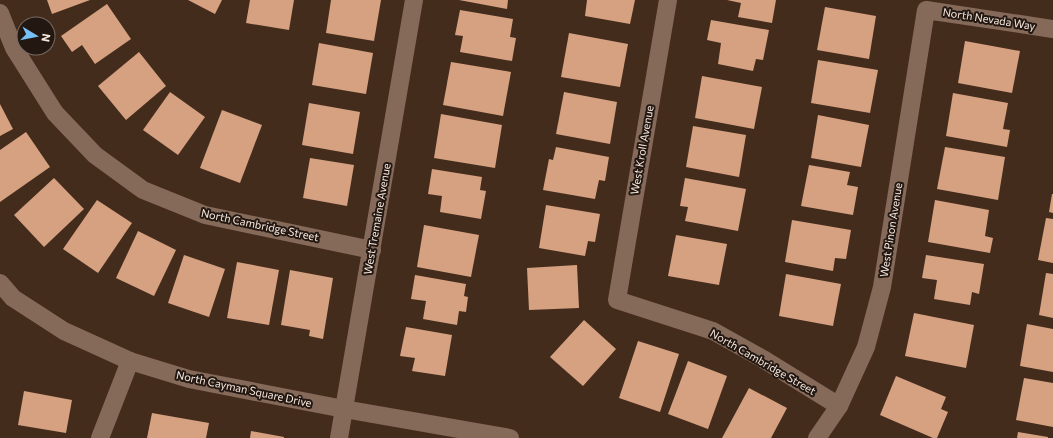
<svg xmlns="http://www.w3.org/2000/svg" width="1053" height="438" font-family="Commissioner,sans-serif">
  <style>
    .building { fill: #d6a181 }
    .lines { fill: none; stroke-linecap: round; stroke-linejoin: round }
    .minor { stroke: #856a5a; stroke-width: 18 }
    .labels { text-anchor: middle; stroke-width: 4; stroke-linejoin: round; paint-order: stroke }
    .street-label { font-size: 11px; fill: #f8e9df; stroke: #221711 }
  </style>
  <rect width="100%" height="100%" fill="#442c1d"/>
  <!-- building -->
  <g class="building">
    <path d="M47,0h43l-38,14z"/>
    <path d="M188,0h34l-7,14z"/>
    <path d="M250,0h44l-5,30 -43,-7z"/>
    <path d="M331,0h50l-7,41 -48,-8z"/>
    <path d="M459,0h49l-1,9z"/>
    <path d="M587,0h48l-5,24 -45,-8z"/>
    <path d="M727,0h49l-4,23 -34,-6 3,-14z"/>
    <path d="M107,4l24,35 -36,25 -13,-19 -10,7 -11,-16z"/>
    <path d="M825,7l51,9 -7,43 -52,-9z"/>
    <path d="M460,10l53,9 -3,18 6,1 -4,23 -52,-9 3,-16 -8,-1z"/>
    <path d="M711,20l58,10 -6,30 -7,-1 -3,12 -35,-7 3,-21 -14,-3z"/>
    <path d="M569,33l59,11 -8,43 -59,-10z"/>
    <path d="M965,41l55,10 -8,42 -54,-10z"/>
    <path d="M319,43l54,10 -7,41 -54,-9z"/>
    <path d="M139,52l27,34 -40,34 -28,-34z"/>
    <path d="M818,60l60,10 -8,43 -59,-10z"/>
    <path d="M451,62l60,10 -8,44 -60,-11z"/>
    <path d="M702,76l60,11 -8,42 -59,-11z"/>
    <path d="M170,92l35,25 -27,38 -35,-25z"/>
    <path d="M564,92l53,10 -7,42 -54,-10z"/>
    <path d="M953,93l55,10 -5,26 7,1 -3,17 -61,-11z"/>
    <path d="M309,103l51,9 -7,42 -51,-9z"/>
    <path d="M0,104l13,25 -13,7z"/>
    <path d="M222,110l40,15 -22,58 -40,-15z"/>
    <path d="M441,114l61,11 -7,43 -61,-10z"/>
    <path d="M818,115l51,10 -8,42 -50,-9z"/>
    <path d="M693,126l53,9 -7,42 -53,-10z"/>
    <path d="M26,132l24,35 -50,35v-52z"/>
    <path d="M556,147l53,10 -4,24 -6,-1 -4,19 -52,-9 6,-31 4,1z"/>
    <path d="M945,147l60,10 -7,43 -61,-11z"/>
    <path d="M310,158l44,7 -7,41 -44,-8z"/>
    <path d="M809,165l41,7 -3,13 11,2 -5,28 -52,-9z"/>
    <path d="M432,169l50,8 -2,13 6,1 -5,28 -41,-7 2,-16 -14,-2z"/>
    <path d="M54,178l30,31 -40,38 -30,-32z"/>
    <path d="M685,178l61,11 -8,42 -53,-10 3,-14 -8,-1z"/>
    <path d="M1052,194h1v19l-4,-1z"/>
    <path d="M97,200l35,23 -34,50 -35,-24z"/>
    <path d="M935,200l54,10 -4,26 8,2 -3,15 -62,-11z"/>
    <path d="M546,205l54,9 -5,28 -7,-1 -3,15 -46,-8z"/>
    <path d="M1046,218l7,1v44l-15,-3z"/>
    <path d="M792,220l59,10 -5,29 -11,-1 -2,13 -48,-9z"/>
    <path d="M424,225l55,10 -8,42 -54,-10z"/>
    <path d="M138,231l38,19 -22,46 -38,-18z"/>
    <path d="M676,235l51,9 -8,41 -51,-9z"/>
    <path d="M184,255l41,14 -16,48 -41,-14z"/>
    <path d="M926,255l58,9 -5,30 -7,-2 -2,13 -36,-6 3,-19 -15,-2z"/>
    <path d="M237,262l42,8 -10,55 -42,-7z"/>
    <path d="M577,265l2,43 -50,2 -2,-42z"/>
    <path d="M290,270l43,8 -10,61 -14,-3 1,-6 -29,-5z"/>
    <path d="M1046,273l7,1v44l-14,-3z"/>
    <path d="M786,274l55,10 -8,42 -54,-10z"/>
    <path d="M415,275l51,9 -2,12 4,1 -2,15 -7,-1 -2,14 -34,-6 3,-18 -15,-2z"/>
    <path d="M914,313l60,12 -8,43 -61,-12z"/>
    <path d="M584,320l32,29 -33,37 -33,-29z"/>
    <path d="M1027,324l26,5v43l-33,-6z"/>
    <path d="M406,327l46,8 -7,41 -33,-5 3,-13 -15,-2z"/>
    <path d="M638,341l41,13 -19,58 -41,-14z"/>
    <path d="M688,361l39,15 -19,53 -40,-15z"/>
    <path d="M896,376l50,21 -5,12 7,3 -11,26h-4l-53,-23z"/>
    <path d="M1024,378l29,5v44l-37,-7z"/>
    <path d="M749,388l38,20 -16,30h-49z"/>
    <path d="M24,391l48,9 -6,33 -48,-8z"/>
    <path d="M152,413l57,10 -3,15h-59z"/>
    <path d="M251,431l33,6v1h-34z"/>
    <path d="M1018,432l30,5v1h-31z"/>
  </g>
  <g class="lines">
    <!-- minor -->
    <g class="minor">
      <path d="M668,0l-51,300 96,31 50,28 76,47"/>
      <path d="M0,13l14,35 41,65 40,42 48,35 62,25 167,35"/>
      <path d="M0,283l13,15 51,33 66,30 59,18 155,30 166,29"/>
      <path d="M100,438l30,-77"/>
      <path d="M339,438l75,-438"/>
      <path d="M817,438l22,-32 27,-59 16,-60 44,-277 127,19"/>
    </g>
  </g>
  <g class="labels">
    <!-- street labels -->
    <g class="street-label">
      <text transform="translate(989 19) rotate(9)" y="4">North Nevada Way</text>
      <text transform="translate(642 150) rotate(-80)" y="4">West Kroll Avenue</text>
      <text transform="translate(377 219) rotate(-80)" y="4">West Tremaine Avenue</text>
      <text transform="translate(260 225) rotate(12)" y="4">North Cambridge Street</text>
      <text transform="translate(891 230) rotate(-81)" y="4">West Pinon Avenue</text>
      <text transform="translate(763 362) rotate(30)" y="4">North Cambridge Street</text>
      <text transform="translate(244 389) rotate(12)" y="4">North Cayman Square Drive</text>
    </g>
  </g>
  <!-- north arrow -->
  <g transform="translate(36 36) rotate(100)"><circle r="19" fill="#221711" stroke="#786b63"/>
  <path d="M0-3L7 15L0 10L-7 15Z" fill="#76c0f7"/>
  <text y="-6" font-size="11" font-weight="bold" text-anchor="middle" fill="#f8e9df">N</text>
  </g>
</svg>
